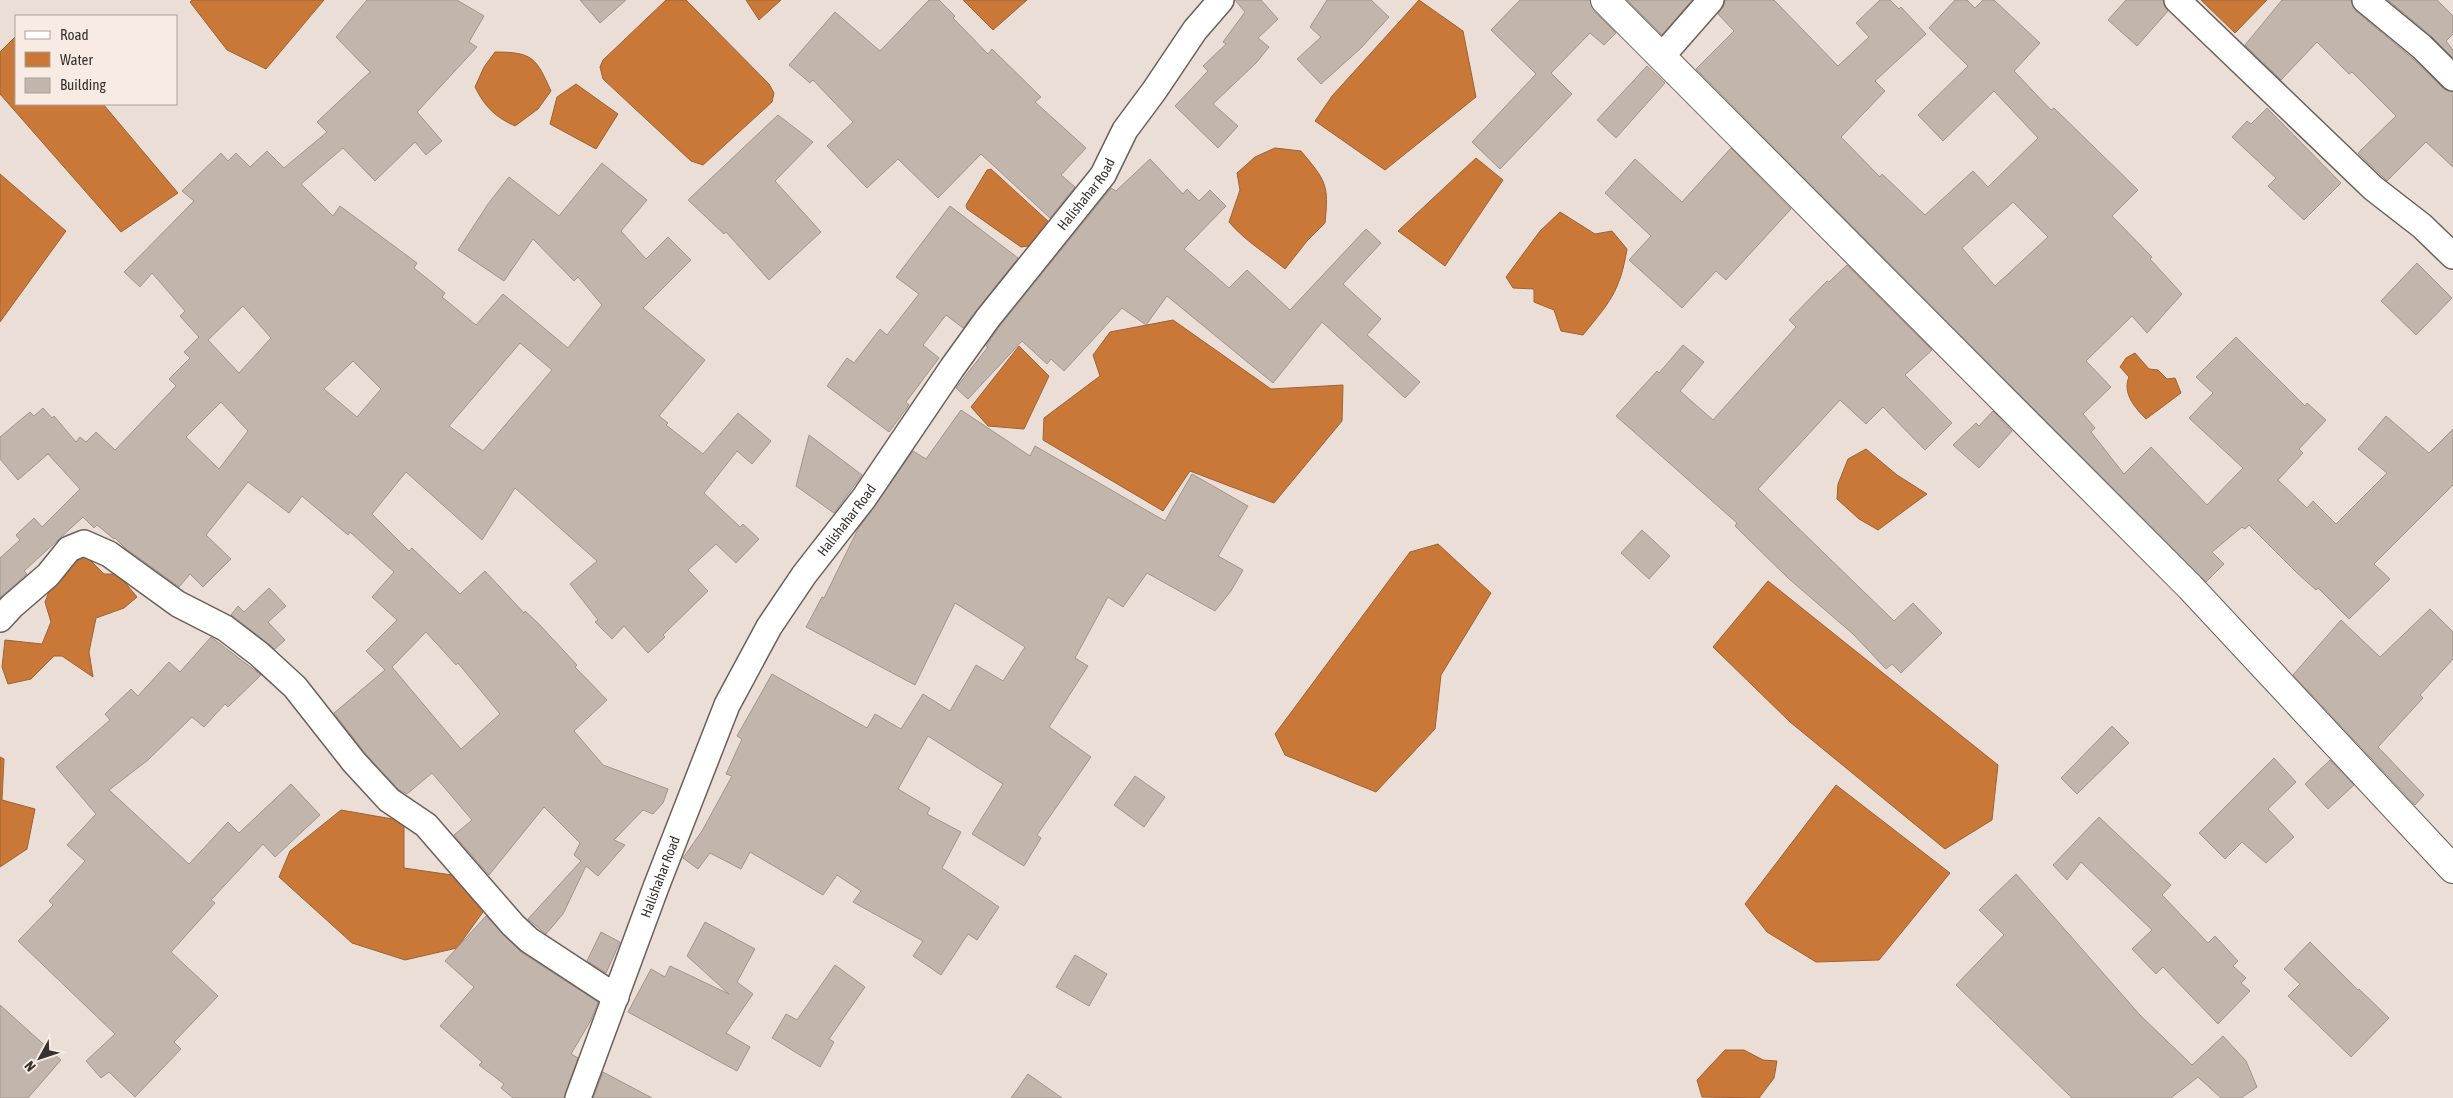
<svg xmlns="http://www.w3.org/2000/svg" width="2453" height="1098" font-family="'Asap Condensed',sans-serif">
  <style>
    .water { fill: #c97838; stroke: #9d6335 }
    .building { fill: #c1b5ac; stroke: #a1958d; fill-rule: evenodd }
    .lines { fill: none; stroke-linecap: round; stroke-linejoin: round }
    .minor-casing { stroke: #6b6059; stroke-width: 28 }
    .tertiary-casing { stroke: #6b6059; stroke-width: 30 }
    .minor { stroke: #fff; stroke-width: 25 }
    .tertiary { stroke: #fff; stroke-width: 28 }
    .labels { text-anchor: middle; stroke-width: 5; stroke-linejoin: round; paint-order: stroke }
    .street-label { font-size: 14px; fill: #37322f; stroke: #f8ebe3 }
  </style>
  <rect width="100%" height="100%" fill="#ebded6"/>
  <!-- water -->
  <g class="water">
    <path d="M192,0h132l-58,69 -39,-19 -37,-48z"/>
    <path d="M666,0h20l83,84 5,9 -2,9 -69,63 -12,-4 -88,-82 -3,-12 3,-7z"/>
    <path d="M746,0h35l-22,20z"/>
    <path d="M963,0h64l-34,30z"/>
    <path d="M1419,0l44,31 13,66 -91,73 -70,-49 17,-25z"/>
    <path d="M2201,0h66l-32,33z"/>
    <path d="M16,36v68h87l75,89 -57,39 -121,-138v-42z"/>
    <path d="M495,52c38,0 41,6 56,39l-13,18 -23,17c-20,-9 -30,-19 -40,-39l9,-20z"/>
    <path d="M576,84l42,30 -22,35 -46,-25 7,-27z"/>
    <path d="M1275,148l26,3c25,30 28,33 24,72l-18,18 -22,28c-19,-16 -40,-28 -56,-47l11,-32 -3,-17 18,-16z"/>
    <path d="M1476,158l27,22 -58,86 -47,-35z"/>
    <path d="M991,169l58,53 1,4 -22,20 -7,1 -54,-38 -1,-4 21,-35z"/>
    <path d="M0,174l66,57 -66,91z"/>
    <path d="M1560,212l35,22 17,-3 15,18c-7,43 -18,54 -44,86l-22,-4 -7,-21 -20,-8v-13l-21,-1 -7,-11 34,-46z"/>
    <path d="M1173,320l98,69 72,-4 -1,36 -68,82 -84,-32 -27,40 -120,-71 1,-22 56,-42 -7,-21 17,-23z"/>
    <path d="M1019,346l30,30 -25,53 -36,-3 -17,-19z"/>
    <path d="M2135,353l14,16 9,1 9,9 8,-1 6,15 -35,26c-11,-11 -24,-26 -17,-42l-9,-10 6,-9z"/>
    <path d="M1866,449l31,26 30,19 -49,36 -19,-11 -22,-20 1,-15 10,-25z"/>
    <path d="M1438,544l53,49 -50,82 -6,54 -59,63 -91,-37 -10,-21 135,-182z"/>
    <path d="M86,556l18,18h14l19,23 -13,11 -28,10 -7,34 4,25 -31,-21h-8l-23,23 -23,5 -6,-17 3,-27 37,4 9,-22 -6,-20 7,-18 17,-19z"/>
    <path d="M1768,581l230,184 -6,55 -47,29 -155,-127 -77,-75z"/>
    <path d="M0,757l4,2 -2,41 33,9 -8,40 -27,18z"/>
    <path d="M1836,785l114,88 -71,87 -63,2 -49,-30 -22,-28z"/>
    <path d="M341,810l63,11v47l48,7 36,30 -31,43 -52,12 -53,-17 -73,-66 11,-26z"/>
    <path d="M1725,1050h19l19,10 14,1 -3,17 -15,20 -57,-1 -5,-17z"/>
  </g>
  <!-- building -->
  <g class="building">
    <path d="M367,0h90l27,16 -15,26 8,5 -60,65 25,29 -16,14 -11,-13 -40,39 -32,-33 -42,36 32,32 7,-10 77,57 -3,5 31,25 -3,4 34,28 27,-31 65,54 34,-43 -24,-28 -4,4 -41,-42 -29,42 -46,-31 30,-46 21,-27 50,39 43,-53 45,37 -26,31 25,28 22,-22 23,23 -48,48 62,52 -46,56 9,7 -2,2 37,29 35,-41 33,28 -19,23 -15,-13 -33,42 36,34 3,-3 16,15 -23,24 -20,-19 -28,26 20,21 -45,44 2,2 -17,16 -24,-27 -12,13 -17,-17 3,-2 -28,-36 27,-23 -82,-73 -33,52 -76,-68 -34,42 37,37 3,-3 48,46 25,-23 39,42 1,-2 13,12 39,42 -2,2 32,33 -33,31 29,34 65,24 -5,14 -10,11 -10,-4 -29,30 11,5 -27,31 -12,-10 -23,48 -17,20 -18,-15 53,-58 -7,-6 6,-12 -36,-36 -55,68 -35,-40 18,-15 -40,-47 -25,21 -9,-5 -33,-36 -31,-40 51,-43 -19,-19 31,-31 -25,-23 22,-25 -44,-40 -2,3 -46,-39 -13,17 -41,-31 -42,53 25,24 -28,28 -13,-13 -11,13 -54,-39 -10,-10 -1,1 -17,-14 -3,3 -11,-11 -59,54 3,3 -27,24v-40l20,-18 -4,-5 18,-17 8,9 38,-38 -32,-35 -30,26 -18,-21v-22l30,-25 4,4 9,-8 9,10 2,-2 22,26 4,-5 6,5 10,-10 19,18 61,-64 -7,-7 21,-21 -6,-6 15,-15 -19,-21 5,-5 -33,-38 -12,14 -16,-15 70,-71 -12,-10 39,-38 7,8 8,-8 14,14 17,-16 17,17 43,-36 -10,-10 53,-50 -34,-35zM243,306l28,32 -32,35 -31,-33zM520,343l32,27 -69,81 -34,-25zM353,361l28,28 -24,28 -33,-28zM221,402l27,29 -29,38 -33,-32zM426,632l30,33 2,-2 42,51 -39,35 -69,-82z"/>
    <path d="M580,0h46l-26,23z"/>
    <path d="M929,0h10l16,16 -2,2 35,36 4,-5 49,48 -6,5 51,46 -25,27 14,12 -25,31 -69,-64 -43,44 -40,-39 -31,29 -40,-42 26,-24 -40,-42 -3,3 -21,-18 46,-53 45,39z"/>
    <path d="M1235,0h26l17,19 -20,19 11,9 -12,15 -44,42 25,22 -20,22 -43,-42 33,-35 -5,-5 23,-22 -3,-2 22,-30z"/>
    <path d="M1327,0h44l18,17 -28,31 -40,36 -24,-25 24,-22 -11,-10z"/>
    <path d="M1520,0h70l4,11 22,22 -12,12 -14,-12 -39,40 21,21 -72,75 -28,-27 64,-68 -45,-44z"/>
    <path d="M1627,0h65l-30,35z"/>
    <path d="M1725,0h49l64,66 31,-29 -13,-14 24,-23h10l9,9 2,-2 25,27 -51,47 10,10 -44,46 39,40 2,-3 43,41 48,-44 15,16 50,-49 -44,-47 -51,50 -25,-26 50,-49 -39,-38 26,-28h12l8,8 8,-8h11l46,43 -26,28 37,39 3,-2 84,82 -26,26 40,41 -2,2 32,35 -35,39 -15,-17 -46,45 25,26 -28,27 12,14 -4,4 33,42 27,-27 56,58 36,-37 -54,-50 24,-25 -17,-16 40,-40 69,69 2,-3 19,17 -27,29 4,4 -25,27 29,28 6,-7 23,23 51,-51 -29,-24 28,-33 43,37 24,-24v56l-79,79 16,15 -41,40 -31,-31 -2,2 -19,-17 -48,-48 -4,4 -3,-2 -30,25 12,12 -18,18 -510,-513 38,-38 -16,-17zM2013,202l35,35 -53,49 -33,-38z"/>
    <path d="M2126,0h37l5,11 -31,35 -29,-26z"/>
    <path d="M2282,0h69l5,11 56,47 31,30 10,4v75l-27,-25 -39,39 -29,-28 38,-37 -44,-44 -3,2 -32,-32 -36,38 -36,-35z"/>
    <path d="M2388,0h49l16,16v18l-7,7 7,9v8l-22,-22z"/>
    <path d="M1647,66l18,17 -49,55 -19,-18z"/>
    <path d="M2267,108l74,75 -37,37 -36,-34 8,-8 -44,-41 15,-16 4,3z"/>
    <path d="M778,115l35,27 -38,39 46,51 -52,48 -43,-48 -2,2 -36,-34z"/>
    <path d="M1731,148l60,61 -65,71 -10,-9 -34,37 -53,-48 22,-24 -46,-43 30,-34 47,43z"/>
    <path d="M1150,159l33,35 4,-5 12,12 11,-11 16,16 -42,43 45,39 18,-18 43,40 76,-81 15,14 -38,41 38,35 -14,16 53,47 -15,16 -83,-76 -49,61 -106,-87 -21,29 -24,-17 -58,63 -13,-12 -4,5 -25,-23 -54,58 -12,-11 32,-41 -2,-1 13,-19 112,-139 5,3z"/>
    <path d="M950,206l68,52 -55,70 -17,-13 -23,30 16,13 -33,44 3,3 -20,27 -62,-46 20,-28 7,5 26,-34 7,6 32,-41 -23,-17z"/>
    <path d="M2417,263l35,35 -36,37 -35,-34z"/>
    <path d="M1847,265l85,85 -27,25 47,48 -27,27 -42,-43 -17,17 -26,-24 -82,89 136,132 19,-18 29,30 -41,40 -9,-9 -6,5 -33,-35 -65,-56 -53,-52 2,-3 -121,-107 41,-45 2,2 24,-28 21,17 -24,29 33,29 83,-93 -7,-7 38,-39 2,1z"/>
    <path d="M961,410l69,46 5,-10 130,75 27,-47 56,32 -30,50 25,14 -12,21 -16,20 -68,-38 -24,34 -15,-10 -33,61 13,8 -39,61 42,30 -54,78 4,3 -17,28 -52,-32 31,-50 -75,-48 -30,53 32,19 -3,6 34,18 -19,36 57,39 -22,33 -9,-6 -27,41 -28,-19 10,-15 -70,-39 8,-11 -24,-16 -14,20 -73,-43 -9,17 -31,-16 -12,16 -15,-11 19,-27 30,-55 -6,-2 16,-35 -5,-3 35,-62 95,54 8,-14 26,15 22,-35 27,17 26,-46 27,16 22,-34 -70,-44 -40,82 -109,-58 16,-30 2,1 34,-69 55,-78 13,8z"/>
    <path d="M1993,411l19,20 -33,37 -26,-23 23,-22 3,3z"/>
    <path d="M809,435l53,40 -28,38 -38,-27z"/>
    <path d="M1642,530l28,26 -21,23 -28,-26z"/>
    <path d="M269,588l17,18 -18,16 17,18 -10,9 -44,-34 7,-9 6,6z"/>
    <path d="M2430,609l23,23v27l-33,36 3,3 -45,49 46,48 -9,10 -122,-130 48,-55 39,37z"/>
    <path d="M211,637l50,38 -33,32 -3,-3 -21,23 -12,-10 -44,43 -39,30 80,74 39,-42 11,11 52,-49 29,31 -45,42 -12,-13 -52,56 4,3 -44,49 47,44 -44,46 7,7 -46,48 -26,-25 -8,6 -15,-17 29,-27 -97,-93 35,-36 -4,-4 36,-40 -18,-16 29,-31 -40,-47 54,-47 -5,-6 26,-25 7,7 31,-34 11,10z"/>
    <path d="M2112,726l17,17 -52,51 -16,-16z"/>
    <path d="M2274,758l22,24 -28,27 26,28 -28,26 -24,-21 -17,17 -26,-26z"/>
    <path d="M2330,760l24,25 -26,24 -23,-25z"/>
    <path d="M1135,776l30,21 -21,30 -30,-22z"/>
    <path d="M2099,817l72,68 -9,10 46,48 7,-7 23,25 -5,5 13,12 -5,5 9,8 -32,33 -55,-57 -7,7 -24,-25 20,-19 -71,-68 -14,18 -14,-15z"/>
    <path d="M2016,874l124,141 52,50 31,-29 23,25 11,26 -16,11h-20l-23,-21 -27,21h-99l-116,-113 48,-50 -25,-25z"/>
    <path d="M486,916l35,36 77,50 -7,18 -20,34 7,4 -14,40h-51l-12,-10 3,-4 -25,-19 3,-3 -42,-36 34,-39 -29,-26z"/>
    <path d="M705,922l50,27 -18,33 16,12 -27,39 24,14 -13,24 -109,-59 23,-43 14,8 5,-11 59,28 -42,-38z"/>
    <path d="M601,932l19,10 -14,31 -19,-12z"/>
    <path d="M2310,942l48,48 1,-1 30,29 -38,39 -63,-61 12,-12 -16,-15z"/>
    <path d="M1075,955l32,19 -18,32 -33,-19z"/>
    <path d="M835,965l30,22 -36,52 5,3 -14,25 -48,-29 14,-24 11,6z"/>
    <path d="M0,1005l61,55 -33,38h-28z"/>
    <path d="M603,1072l49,26h-59z"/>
    <path d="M1028,1074l34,24h-51z"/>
  </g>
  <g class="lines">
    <defs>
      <g id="minor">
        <path d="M2177,0l196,188 49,38 31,30"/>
        <path d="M2365,0l57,47 31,31"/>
        <path d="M1661,57l50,-57"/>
        <path d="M0,619l12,-13 36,-31 21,-26 15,-6 25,11 69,50 47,24 34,26 36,33 59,75 35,38 37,25 87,100 16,15 87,57"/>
        <path id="s1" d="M578,1098l78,-211 71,-182 42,-78 35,-52 60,-77 88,-130 36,-50 115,-143 22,-45 29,-39 41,-61 26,-30"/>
      </g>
      <path id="tertiary" d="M1605,0l585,587 263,282"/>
    </defs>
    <!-- minor casing -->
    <use href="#minor" class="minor-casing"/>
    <!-- tertiary casing -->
    <use href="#tertiary" class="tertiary-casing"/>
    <!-- minor -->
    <use href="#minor" class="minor"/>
    <!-- tertiary -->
    <use href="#tertiary" class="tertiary"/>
  </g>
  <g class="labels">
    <!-- street labels -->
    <g class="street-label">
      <text dy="5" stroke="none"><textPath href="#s1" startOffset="1046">Halishahar Road</textPath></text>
      <text dy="5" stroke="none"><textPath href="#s1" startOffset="641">Halishahar Road</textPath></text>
      <text dy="5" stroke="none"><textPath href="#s1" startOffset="236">Halishahar Road</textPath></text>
    </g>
  </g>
  <!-- legend -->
  <rect x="15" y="15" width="162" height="90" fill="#f8ebe3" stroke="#aba19b"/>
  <rect x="25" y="31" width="25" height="8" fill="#ffffff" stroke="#aba19b"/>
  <text x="60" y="40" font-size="15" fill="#37322f">Road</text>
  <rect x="25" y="52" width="25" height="15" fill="#c97838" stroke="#aba19b"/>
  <text x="60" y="65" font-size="15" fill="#37322f">Water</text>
  <rect x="25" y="78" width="25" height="15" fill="#c1b5ac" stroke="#aba19b"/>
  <text x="60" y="90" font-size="15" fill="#37322f">Building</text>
  <!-- north arrow -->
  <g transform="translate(40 1058) rotate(230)" stroke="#f8ebe3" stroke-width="4" paint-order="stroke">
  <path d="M0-4L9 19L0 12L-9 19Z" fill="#37322f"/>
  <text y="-8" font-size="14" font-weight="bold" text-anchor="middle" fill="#37322f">N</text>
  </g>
</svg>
